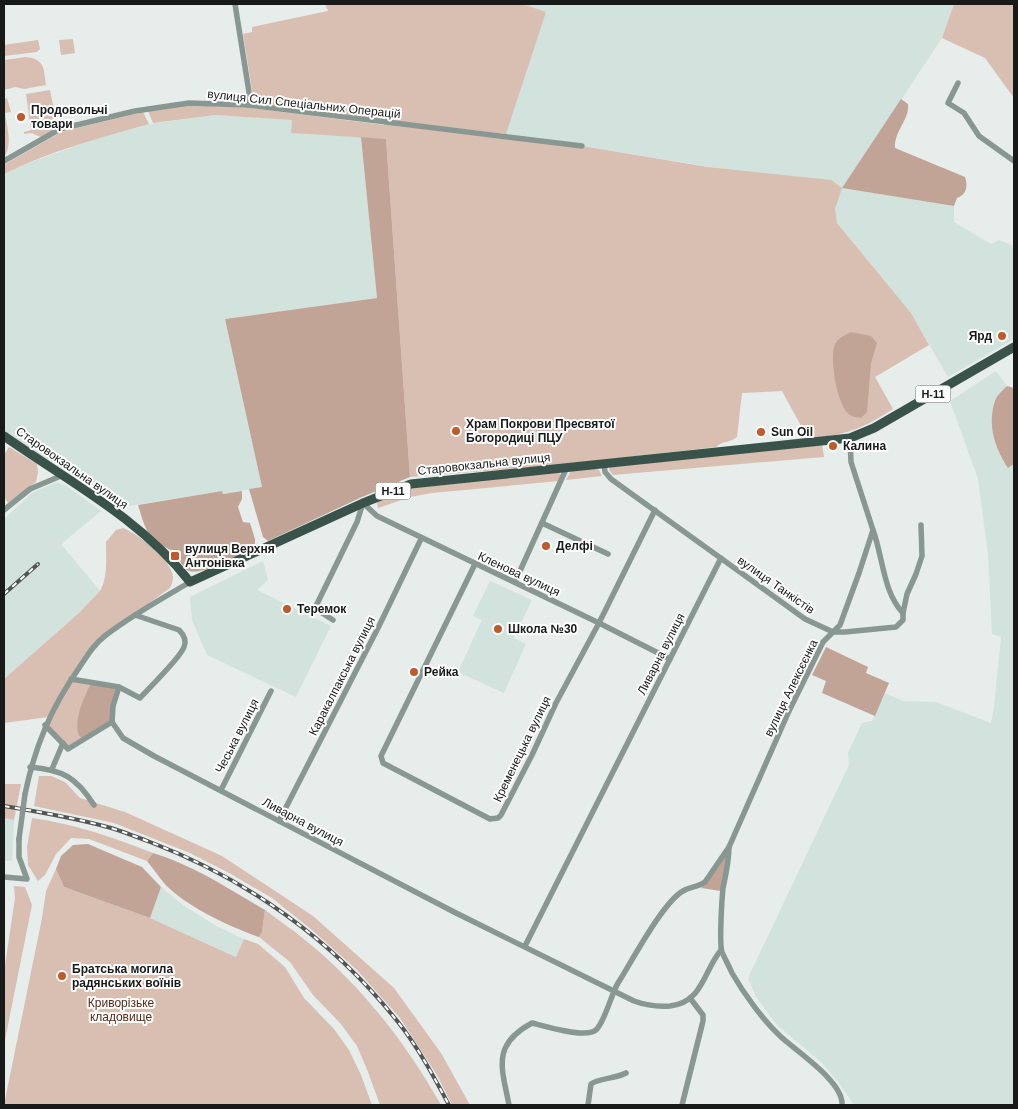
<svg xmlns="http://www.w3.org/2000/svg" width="1018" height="1109" font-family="Arial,sans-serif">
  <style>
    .built { fill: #d2e2dd }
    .green { fill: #d9beb2 }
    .forest { fill: #c2a497 }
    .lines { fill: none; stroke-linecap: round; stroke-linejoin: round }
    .minor { stroke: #899792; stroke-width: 5.5 }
    .primary { stroke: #39534b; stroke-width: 9 }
    .rail-casing { stroke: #525555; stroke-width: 4 }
    .rail { stroke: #fff; stroke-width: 2; stroke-dasharray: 5.5; stroke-linecap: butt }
    .minor-bridge { stroke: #899792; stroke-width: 5.5 }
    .poi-dot { fill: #c05a2a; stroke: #fff; stroke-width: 2 }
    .labels { text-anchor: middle; stroke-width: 4; stroke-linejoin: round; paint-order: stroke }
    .shield { fill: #fff; stroke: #5d5f5f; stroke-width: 1 }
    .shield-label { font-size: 11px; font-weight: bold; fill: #181a1a }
    .street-label { font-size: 12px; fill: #181a1a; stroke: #fff }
    .poi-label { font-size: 12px; font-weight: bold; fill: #181a1a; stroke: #fff; text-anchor: start }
    .park-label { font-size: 12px; fill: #562b18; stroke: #fff }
  </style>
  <rect width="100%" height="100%" fill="#e6edeb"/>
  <!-- built -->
  <g class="built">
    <path d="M523,4h431l-12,34 -99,150 111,18v16l37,22 8,-4 15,6v93l-66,38 -37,-64 -74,-90 -3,-14 8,-21 -260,-42 -77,-10 41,-124z"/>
    <path d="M215,115l77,5 -1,13 70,4 16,161 -152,21 37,168 -39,7 -1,-3 -106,17 -112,-75v-259l16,-8 70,-25 59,-17z"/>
    <path d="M996,371l11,15 -11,13 12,69 6,-4v641h-160l-15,-22 -18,-21 -44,-37 -21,-28 -8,-19 101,-213 -1,-12 14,-30 10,-2 13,-28 18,8 33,1 55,21 3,-16 7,-70 -9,-3 -4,-80 -10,-75 -28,-78z"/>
    <path d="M57,482l5,3 2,-1 37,27 -40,33 39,47 -21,22 -75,66v-160l28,-26z"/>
    <path d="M263,561l5,19 -11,10 74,36 -35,71 -89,-42 -15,-35 -2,-23z"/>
    <path d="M490,581l42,19 -18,38 12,6 -22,49 -46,-21 24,-52 -9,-4z"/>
    <path d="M4,818l10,2 -2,41h-8z"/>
    <path d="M161,887l23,19 34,21 26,12 -7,18 -87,-39z"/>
  </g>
  <!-- green -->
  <g class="green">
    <path d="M325,4h198l23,8 -40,122 -241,-28 -8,-3 -4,-7 -10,-62 9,-2v-5l76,-16z"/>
    <path d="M954,4h60v94l-29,-40 -43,-20z"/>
    <path d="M73,39l2,14 -14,2 -2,-15z"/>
    <path d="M38,40l2,9 -3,3 -33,4v-11z"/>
    <path d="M26,57c19,2 18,12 20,28l-22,4 -9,-2 -11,3v-30z"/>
    <path d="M50,90l7,34 -2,6 -14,7 -10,-4 -7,1v-2l7,-2 -5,-36z"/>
    <path d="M7,98l4,14 -6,1c2,14 8,33 -1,44v-58z"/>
    <path d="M190,105l61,3 133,17 1,-3 197,24 126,21 123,13 11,8 -7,21 2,14 74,90 18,32 -54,32 18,32c-26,17 -45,26 -76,28 -4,0 -7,-2 -11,-2l-24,-44 -40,2 -5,44c-7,6 -13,3 -21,10l-170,19 -136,11 -24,-338 -95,-6 1,-13 -77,-5 -62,8 -5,-12z"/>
    <path d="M143,112l6,12c-49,14 -100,27 -145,50v-9l57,-33z"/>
    <path d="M822,445l2,12 -211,18 -4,-5 1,-3z"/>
    <path d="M9,447l28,17 1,8 -2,10 -28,21 -4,-6v-42z"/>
    <path d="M595,468l4,2 3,6 -36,4 5,-9z"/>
    <path d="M559,472l2,4 -2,5 -127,12 -22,4 -32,11 -1,-6 3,-2 26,-11z"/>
    <path d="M123,528c15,6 49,32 50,49 0,4 -1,7 -3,11l-66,48 -33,42 20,4 -7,17 1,40 -17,10 -23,-24 4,-8 -45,6v-44l75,-66 21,-22c8,-13 6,-34 6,-49l10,-12z"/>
    <path d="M39,776h12l14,6 15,16 45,14 97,44 91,60 81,72 47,65 29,52h-18l-15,-30 -37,-57 -43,-48 -45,-40 -40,-32 -41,-24 -41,-21 -76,-30 -80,-17z"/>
    <path d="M4,784h17l-7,36 -10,-2z"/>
    <path d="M32,818c42,6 81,19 121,35l-6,8 -58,-22 -18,-1 -15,16 -11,21 -7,6 -10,-16 -1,-18z"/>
    <path d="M56,869l8,18 86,31 86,39 8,-18 14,5 27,23 19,31 30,31 15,21 12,25 11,30h-368l38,-187 4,-27z"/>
    <path d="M14,886l11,1 7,18 -27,135 -1,1v-69l11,-74z"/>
    <path d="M265,910c13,10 27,19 40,30 56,45 101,103 136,165h-61l-12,-33 -11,-26 -16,-22 -28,-29 -23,-33 -31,-25 3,-5z"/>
  </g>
  <!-- forest -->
  <g class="forest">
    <path d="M901,99l7,5c2,15 -14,27 -13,44l70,29c3,8 2,18 -8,21l-3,8 -112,-18z"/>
    <path d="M361,137l25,2 24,338 -48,20 -94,44 -5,-4 -14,-48 13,-2 -37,-168 152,-21z"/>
    <path d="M851,332l20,4 6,7 -6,20 -4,49 -6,6c-3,-1 -8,-1 -11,-3 -13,-8 -21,-58 -15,-71 3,-6 10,-9 16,-12z"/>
    <path d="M1007,386l7,2v76l-6,4c-13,-20 -21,-43 -13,-67 2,-6 8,-11 12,-15z"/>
    <path d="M222,491l1,3 19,-3v8l-4,8 5,15 7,1 5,16v9c-13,6 -56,30 -68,22 -6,-4 -7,-13 -14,-18 -3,-3 -7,-4 -10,-6 -18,-12 -19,-22 -25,-41z"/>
    <path d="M826,647l42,20 -2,6 23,10 -14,33 -53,-23 4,-12 -14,-6z"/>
    <path d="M91,682l28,5 -7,35 -27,17 -6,-3c-6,-17 5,-37 12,-54z"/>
    <path d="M88,844l54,23 19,20 -11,31 -86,-31 -8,-18 5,-13 12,-11z"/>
    <path d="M153,853c40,12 76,36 112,57l-3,22 -3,5c-29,-10 -74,-31 -95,-54 -6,-7 -11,-15 -17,-22z"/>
    <path d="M724,856h4l-7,35 -20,-3 5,-5z"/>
  </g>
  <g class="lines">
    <!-- minor -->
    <g class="minor">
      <path d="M235,4l14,88 -1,13"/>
      <path d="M958,83l-10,20 16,10 15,23 35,25"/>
      <path d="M4,161l56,-32 75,-18 54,-8 59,2 334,41"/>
      <path d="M604,463l1,9 6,7 194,140 28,13h12l51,-5 7,-7v-7c-20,-21 -20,-56 -30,-83"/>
      <path d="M4,510l26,-21 33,-14"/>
      <path d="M542,523l66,31"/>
      <path d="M475,564l-94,192 2,7 107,56 8,-1 3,-3 31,-60 24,-52 43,-80 56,-113"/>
      <path d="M515,582l52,-115"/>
      <path d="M903,613l4,-19 9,-20 6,-18 -1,-31"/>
      <path d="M333,620l-14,-9 -3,-5 41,-84 6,-19 14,13 222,107 71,36"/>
      <path d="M71,679l48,8 21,11c9,-10 41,-41 44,-51 3,-7 0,-12 -5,-17l-44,-15"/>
      <path d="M119,687l-6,19 -1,16 11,16 31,18 302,157 178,88c11,4 23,6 36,5 33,-4 33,-34 51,-56"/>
      <path d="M45,725l23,24 44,-27"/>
      <path d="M30,767c33,3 46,10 64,38"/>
      <path d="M52,769l11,-26"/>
      <path d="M221,790l50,-99"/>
      <path d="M25,794c10,-48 26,-86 54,-126 8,-12 15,-24 27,-33 26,-20 55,-36 84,-53"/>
      <path d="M279,821l100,-195 42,-87"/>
      <path d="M4,877l23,2 -8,-22v-18"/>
      <path d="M525,946l196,-388"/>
      <path d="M509,1105c-7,-37 -18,-60 23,-82 13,3 56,17 65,6 9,-11 14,-34 21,-46 14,-22 45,-81 65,-92 7,-4 15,-4 22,-9l24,-35"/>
      <path d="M588,1105l3,-21c7,-6 24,-5 35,-11"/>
      <path d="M682,1105l21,-84v-6l-13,-17"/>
      <path d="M842,1105c2,-23 -46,-54 -62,-69 -17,-16 -36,-42 -48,-63 -3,-7 -7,-14 -10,-21 -3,-8 0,-54 1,-64 3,-14 6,-27 6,-41l60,-136 34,-69 17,-17 19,-52 14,-43 -22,-68 -1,-24"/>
    </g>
    <!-- primary -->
    <path class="primary" d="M4,436c64,45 137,83 186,146l173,-79 48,-19 439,-46 24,-10 140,-81"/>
    <defs>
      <g id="rail">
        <path d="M4,594l34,-30"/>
        <path d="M4,806c36,6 72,12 107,22 13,4 26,9 39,14 97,37 183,98 248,180 20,25 36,55 51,83"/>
      </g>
    </defs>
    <!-- rail casing -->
    <use href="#rail" class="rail-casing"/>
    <!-- rail -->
    <use href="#rail" class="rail"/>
    <!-- minor-bridge -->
    <path class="minor-bridge" d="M19,839l6,-45"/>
  </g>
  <!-- markers -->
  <g class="poi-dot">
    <circle cx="21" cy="117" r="5"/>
    <circle cx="1002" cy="336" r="5"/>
    <circle cx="456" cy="431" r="5"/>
    <circle cx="761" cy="432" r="5"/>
    <circle cx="833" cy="446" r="5"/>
    <circle cx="546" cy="546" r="5"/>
    <rect x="170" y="551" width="10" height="10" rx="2.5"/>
    <circle cx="287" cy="609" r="5"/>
    <circle cx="498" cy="629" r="5"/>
    <circle cx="414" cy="672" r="5"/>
    <circle cx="62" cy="976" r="5"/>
  </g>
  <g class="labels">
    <!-- shield labels -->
    <g class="shield">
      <rect x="915.5" y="385.5" width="35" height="17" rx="4"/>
      <rect x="375.5" y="482.5" width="35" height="17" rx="4"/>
    </g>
    <g class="shield-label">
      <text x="933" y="398">Н-11</text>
      <text x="393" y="495">Н-11</text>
    </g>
    <!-- street labels -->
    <g class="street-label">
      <text transform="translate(304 104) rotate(6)" y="4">вулиця Сил Спеціальних Операцій</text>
      <text transform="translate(484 464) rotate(-6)" y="4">Старовокзальна вулиця</text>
      <text transform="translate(72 468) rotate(35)" y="4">Старовокзальна вулиця</text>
      <text transform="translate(519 574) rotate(25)" y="4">Кленова вулиця</text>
      <text transform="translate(776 585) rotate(35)" y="4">вулиця Танкістів</text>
      <text transform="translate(661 654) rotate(-63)" y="4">Ливарна вулиця</text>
      <text transform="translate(342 676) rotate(-63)" y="4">Каракалпакська вулиця</text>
      <text transform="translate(791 688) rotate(-64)" y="4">вулиця Алексєєнка</text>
      <text transform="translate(237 736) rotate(-63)" y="4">Чеська вулиця</text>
      <text transform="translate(522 749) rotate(-64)" y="4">Кременецька вулиця</text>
      <text transform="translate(303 822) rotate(28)" y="4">Ливарна вулиця</text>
    </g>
    <!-- poi labels -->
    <g class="poi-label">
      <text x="31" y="114">Продовольчі<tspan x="31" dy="14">товари</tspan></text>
      <text x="992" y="340" text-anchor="end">Ярд</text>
      <text x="466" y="428">Храм Покрови Пресвятої<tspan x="466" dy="14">Богородиці ПЦУ</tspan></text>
      <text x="771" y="436">Sun Oil</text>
      <text x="843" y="450">Калина</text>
      <text x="556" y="550">Делфі</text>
      <text x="185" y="553">вулиця Верхня<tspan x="185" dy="14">Антонівка</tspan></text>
      <text x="297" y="613">Теремок</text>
      <text x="508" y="633">Школа №30</text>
      <text x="424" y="676">Рейка</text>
      <text x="72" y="973">Братська могила<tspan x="72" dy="14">радянських воїнів</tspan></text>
    </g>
    <!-- park labels -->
    <g class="park-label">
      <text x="121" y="1007">Криворізьке<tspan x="121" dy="14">кладовище</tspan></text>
    </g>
  </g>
  <!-- border -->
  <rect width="1018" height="1109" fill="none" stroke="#181a1a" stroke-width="10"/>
</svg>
